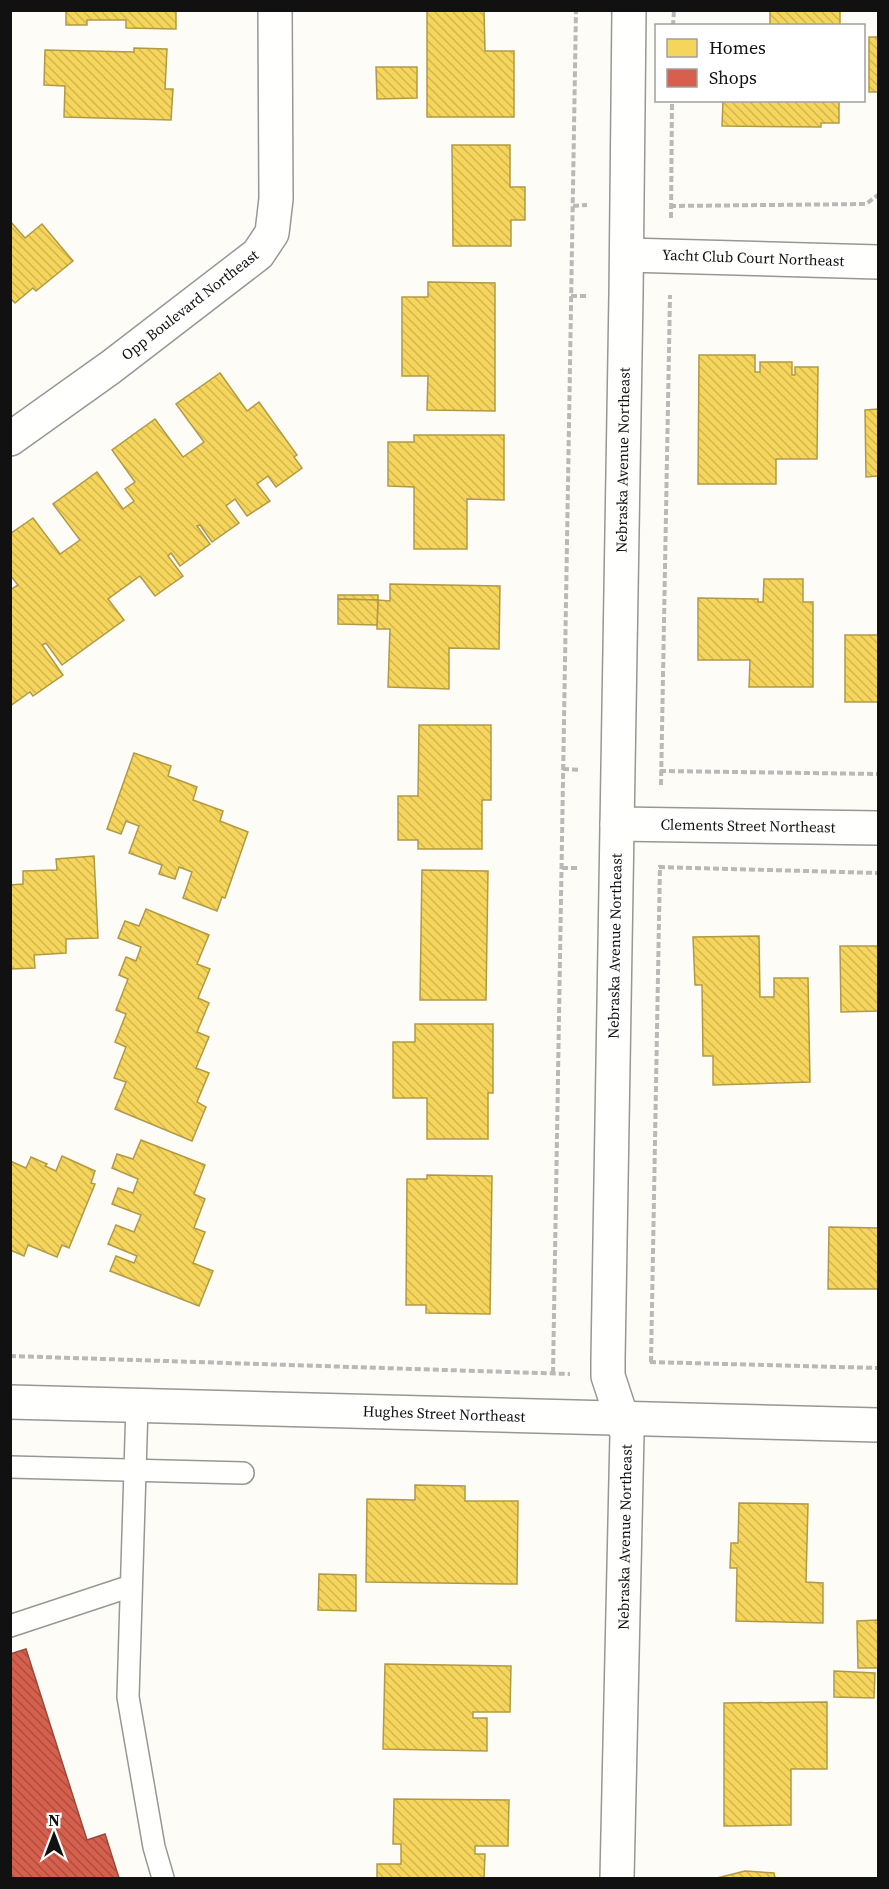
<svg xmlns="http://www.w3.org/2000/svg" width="889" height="1889" font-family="'Source Serif 4',serif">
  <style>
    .homes { fill: url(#homes-back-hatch); stroke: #b19a46; stroke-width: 1.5 }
    .shops { fill: url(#shops-back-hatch); stroke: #9b483b; stroke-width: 1.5 }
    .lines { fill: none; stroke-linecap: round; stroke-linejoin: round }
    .lane-casing { stroke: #979795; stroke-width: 24 }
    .street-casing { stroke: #979795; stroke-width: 36 }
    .path { stroke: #b9b9b8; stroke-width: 4; stroke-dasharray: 6 3; stroke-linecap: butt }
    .lane { stroke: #fffffe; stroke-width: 21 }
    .street { stroke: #fffffe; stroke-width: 33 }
    .labels { text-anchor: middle; stroke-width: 6; stroke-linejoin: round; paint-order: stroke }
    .street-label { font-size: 15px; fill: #111; stroke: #fff }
  </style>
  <defs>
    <pattern id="homes-back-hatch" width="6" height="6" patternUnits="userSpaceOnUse" patternTransform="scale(1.5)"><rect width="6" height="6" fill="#f6d55c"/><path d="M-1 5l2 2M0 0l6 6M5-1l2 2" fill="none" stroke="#d2b64f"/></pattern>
    <pattern id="shops-back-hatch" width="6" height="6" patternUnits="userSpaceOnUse" patternTransform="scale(1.5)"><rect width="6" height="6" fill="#d6604d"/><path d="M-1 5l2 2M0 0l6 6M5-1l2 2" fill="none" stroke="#ac4e3f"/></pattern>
  </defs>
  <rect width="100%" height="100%" fill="#fdfcf7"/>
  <!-- homes -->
  <g class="homes">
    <path d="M66,10h110v19l-50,-1v-8h-39v5h-21z"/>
    <path d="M427,10h57l1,41h29v66h-87z"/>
    <rect x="770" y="10" width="70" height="16"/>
    <rect x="869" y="37" width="9" height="55"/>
    <path d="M134,48l33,1 -2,40h8l-2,31 -107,-3 1,-31 -21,-1 1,-35 89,2z"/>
    <path d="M376,67h41v31l-40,1z"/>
    <path d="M723,100h116v23h-18v4l-99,-1z"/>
    <path d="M452,145h58v42h15v33h-14v26h-58z"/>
    <path d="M10,221l15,17 17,-14 31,37 -37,30 -3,-3 -18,15 -5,-5z"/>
    <path d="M428,282l67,1v128l-68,-1 1,-34h-26v-79h26z"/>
    <path d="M699,355h56v17h5v-10h32v13h3v-8h23l-1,92h-41v25h-78z"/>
    <path d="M220,373l27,38 12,-9 38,53 -3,2 8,11 -26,19 -8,-11 -11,8 13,17 -23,15 -12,-17 -9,7 13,17 -27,19 -12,-17 -3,1 13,18 -30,22 -9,-13 -3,3 15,20 -28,20 -15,-20 -32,23 16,21 -62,45 -16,-22 -4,2 21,30 -30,21 -3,-4 -20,14v-116l8,-5 -8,-10v-41l23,-16 27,36 20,-14 -27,-36 44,-32 26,37 11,-8 -9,-12 10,-7 -23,-32 43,-31 28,38 21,-15 -28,-38z"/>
    <path d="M878,409v67l-12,1 -1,-67z"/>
    <path d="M414,435h90v65l-37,-1v50h-53v-62l-26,-1v-44h26z"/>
    <path d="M764,579h39v23h10v85h-64l1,-27h-52v-62l60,1v3h5z"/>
    <path d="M390,584l110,2 -1,63 -50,-1v41l-61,-2 2,-58h-13v-4l1,-25 12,1z"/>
    <path d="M338,595h40v5l-40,-1z"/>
    <path d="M338,599l40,1 -1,25 -39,-1z"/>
    <rect x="845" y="635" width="33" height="67"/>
    <path d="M419,725h72v75h-9v49h-64v-9h-20v-44h20z"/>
    <path d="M134,753l37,13 -3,10 29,11 -4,13 30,11 -3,10 28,11 -23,66 -3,-1 -5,14 -34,-13 9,-26 -13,-5 -4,12 -16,-5 3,-9 -33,-12 10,-27 -13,-5 -5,13 -14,-5z"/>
    <path d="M94,856l4,82 -32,1v14l-32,2 1,13 -25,1v-84l13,-1v-13l34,-1 -1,-11z"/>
    <path d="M422,870l66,1 -2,129h-66z"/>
    <path d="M146,909l63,26 -12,29 13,5 -12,29 11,5 -12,29 12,5 -13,31 13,5 -12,29 9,5 -14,34 -77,-32 11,-27 -12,-4 12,-31 -11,-5 11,-28 -10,-4 12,-31 -9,-4 7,-18 10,4 5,-14 -23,-9 7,-17 14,5z"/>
    <path d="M759,936l1,61h14v-19h34l2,104 -97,3v-29h-10l-1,-71h-7l-2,-48z"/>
    <path d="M840,946h38v65l-37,1z"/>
    <path d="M415,1024h78v69h-5v46h-61v-41h-34v-56h22z"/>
    <path d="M141,1140l64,25 -11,29 11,5 -11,29 11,4 -12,31 20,8 -14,35 -89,-35 6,-15 18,7 3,-7 -29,-12 8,-19 18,7 7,-17 -29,-11 6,-16 15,5 5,-14 -26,-11 5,-14 16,5z"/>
    <path d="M62,1156l33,15 -4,12 4,1 -26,64 -7,-3 -5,12 -29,-12 -4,11 -14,-6v-89l16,7 5,-11 16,7 -2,2 11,5z"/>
    <path d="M427,1175l65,1 -2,138 -64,-1v-8h-20l1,-126h20z"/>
    <path d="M829,1227l49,1v61h-50z"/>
    <path d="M415,1485l50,1v15h53l-1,83 -151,-2 1,-83 48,1z"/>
    <path d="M739,1503l69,1 -2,78 17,1v40l-87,-2 1,-53h-7l1,-25h7z"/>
    <path d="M319,1574l37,1v36l-38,-1z"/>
    <path d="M878,1620v48h-20l-1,-47z"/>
    <path d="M385,1664l126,2 -1,46h-37v6h14v33l-104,-2z"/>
    <path d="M834,1671l41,2 -1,25 -40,-1z"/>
    <path d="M827,1702v67h-36v56l-67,1v-123z"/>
    <path d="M394,1799l115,1 -1,46h-33v8h10l-1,24h-107v-14h24v-20h-8z"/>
    <path d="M745,1871l29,2 1,5h-58z"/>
  </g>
  <!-- shops -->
  <path class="shops" d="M26,1649l61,191 18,-6 14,44h-109v-224z"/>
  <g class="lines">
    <defs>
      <g id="lane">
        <path d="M137,1406l-9,291 26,150 9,31"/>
        <path d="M10,1467l233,6"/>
        <path d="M10,1626l121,-40"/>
      </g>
      <g id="street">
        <path d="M627,255l251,7"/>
        <path d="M10,439l101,-72 147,-113 14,-21 4,-34 -1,-189"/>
        <path d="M617,824l261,4"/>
        <path d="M10,1402l868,23"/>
        <path d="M617,1878l10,-444 -19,-58v-16l18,-1065 3,-285"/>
      </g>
    </defs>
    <!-- lane casing -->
    <use href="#lane" class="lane-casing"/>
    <!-- street casing -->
    <use href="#street" class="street-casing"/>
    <!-- path -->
    <g class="path">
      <path d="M673,26l1,-16"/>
      <path d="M573,206l14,-1"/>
      <path d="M670,206l196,-2 12,-9"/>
      <path d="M671,218l1,-118"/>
      <path d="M571,296h16"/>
      <path d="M563,769l18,1"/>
      <path d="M660,771l218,3"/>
      <path d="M661,785l9,-490"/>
      <path d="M659,867l219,6"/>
      <path d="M562,868h17"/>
      <path d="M10,1356l560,18"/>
      <path d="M650,1362l228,6"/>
      <path d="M651,1362l9,-497"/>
      <path d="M553,1373l23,-1363"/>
    </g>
    <!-- lane -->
    <use href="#lane" class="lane"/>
    <!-- street -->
    <use href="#street" class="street"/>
  </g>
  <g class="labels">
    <!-- street labels -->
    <g class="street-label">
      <text transform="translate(753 258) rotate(2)" y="5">Yacht Club Court Northeast</text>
      <text transform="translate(190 305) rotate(-38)" y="5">Opp Boulevard Northeast</text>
      <text transform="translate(623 460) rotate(-89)" y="5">Nebraska Avenue Northeast</text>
      <text transform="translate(748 826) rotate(1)" y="5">Clements Street Northeast</text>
      <text transform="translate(615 946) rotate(-89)" y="5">Nebraska Avenue Northeast</text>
      <text transform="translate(444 1414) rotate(2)" y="5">Hughes Street Northeast</text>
      <text transform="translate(625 1537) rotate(-89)" y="5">Nebraska Avenue Northeast</text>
    </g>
  </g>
  <!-- border -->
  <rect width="889" height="1889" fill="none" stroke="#111111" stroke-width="24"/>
  <!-- legend -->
  <rect x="655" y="24" width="210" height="78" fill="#ffffff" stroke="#a0a0a0" stroke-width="1.5"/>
  <rect x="667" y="39" width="30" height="18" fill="#f6d55c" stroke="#a0a0a0" stroke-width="1.5"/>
  <text x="709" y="54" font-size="18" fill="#111111">Homes</text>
  <rect x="667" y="69" width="30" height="18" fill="#d6604d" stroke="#a0a0a0" stroke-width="1.5"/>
  <text x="709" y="84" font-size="18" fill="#111111">Shops</text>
  <!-- north arrow -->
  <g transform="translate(54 1835)" stroke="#ffffff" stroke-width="4.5" paint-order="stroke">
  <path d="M0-4.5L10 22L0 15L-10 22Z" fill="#111111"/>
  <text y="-9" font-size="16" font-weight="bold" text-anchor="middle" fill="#111111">N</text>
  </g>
</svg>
